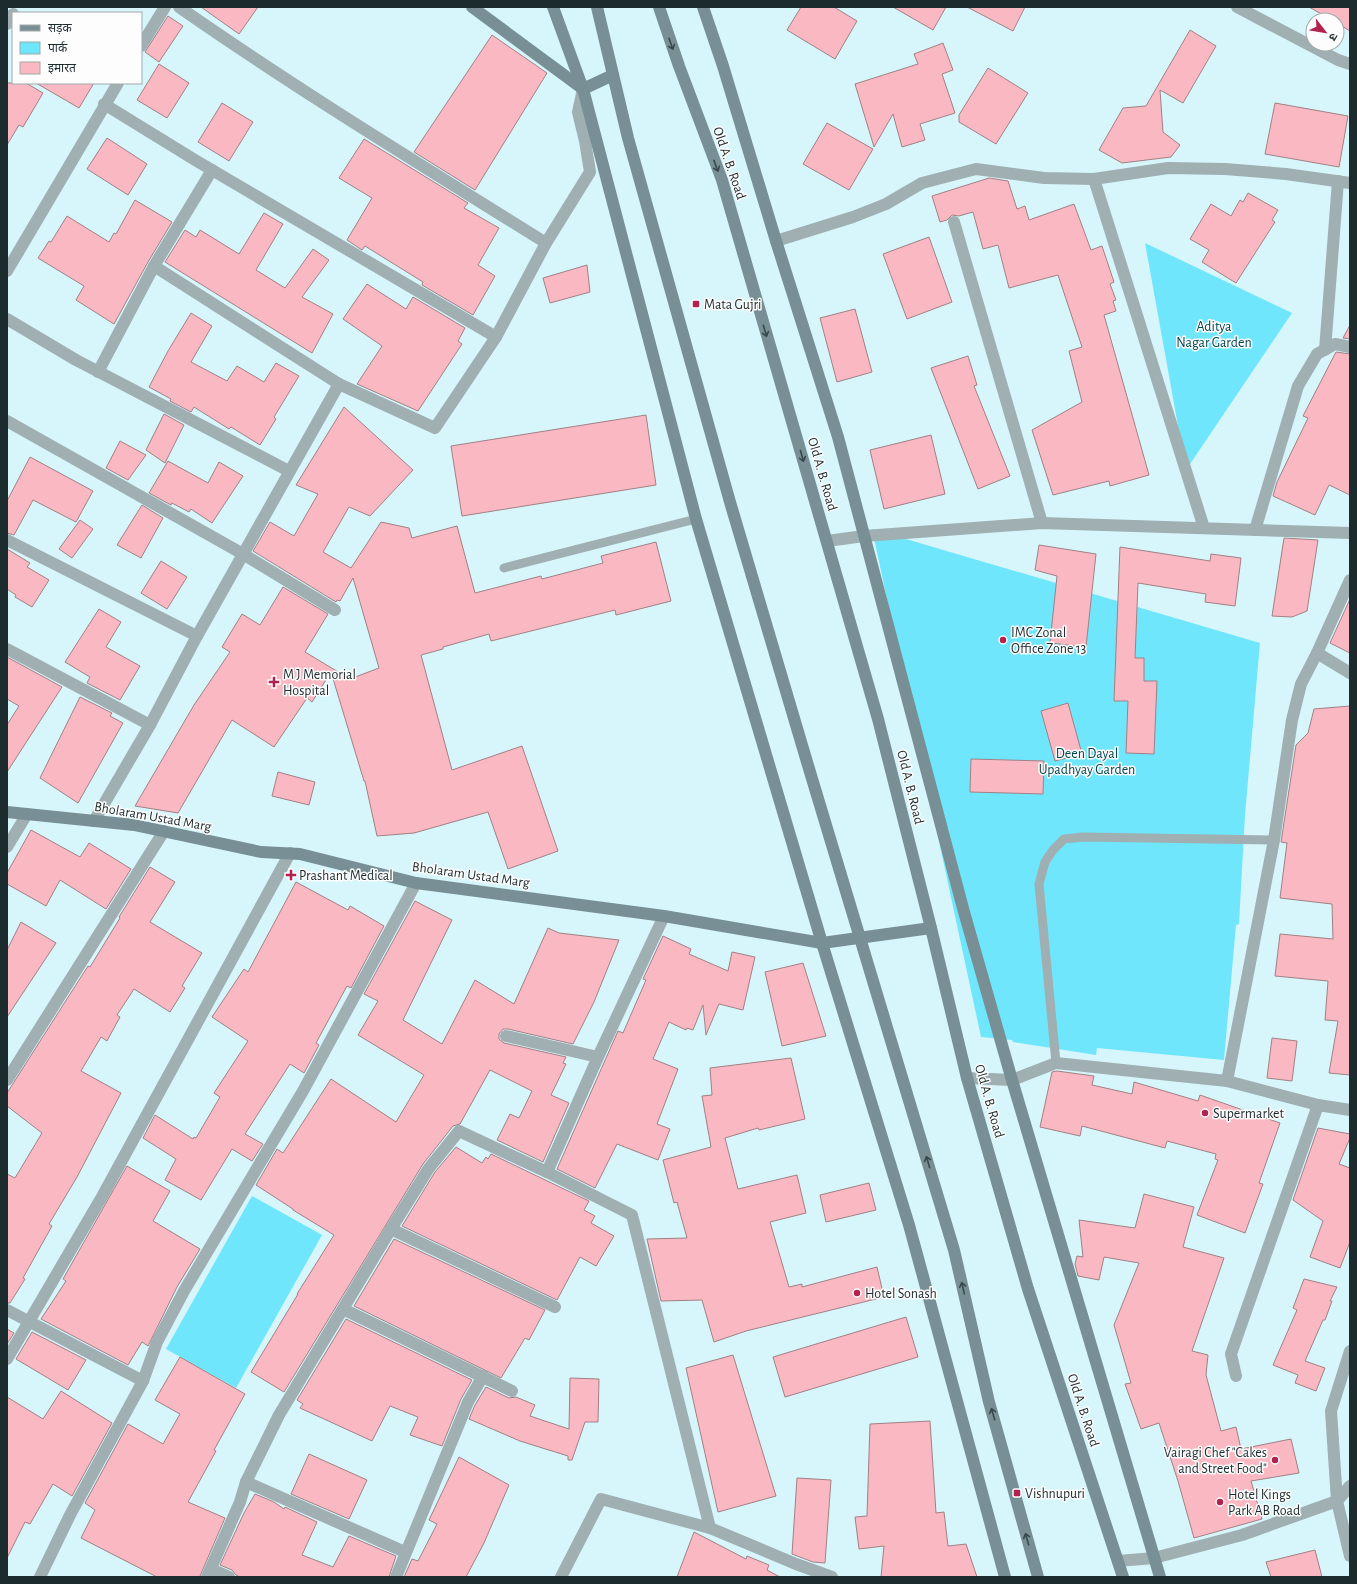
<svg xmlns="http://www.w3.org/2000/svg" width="1357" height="1584" font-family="'Alegreya Sans','Noto Sans Devanagari',sans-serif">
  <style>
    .green { fill: #6fe6fb }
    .building { fill: #fab9c2; stroke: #a18084 }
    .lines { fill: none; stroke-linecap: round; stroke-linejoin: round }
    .lane { stroke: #9fafb2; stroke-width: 9 }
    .street { stroke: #9fafb2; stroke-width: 12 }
    .secondary { stroke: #789095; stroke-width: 12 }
    .oneway { stroke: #38494d }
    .poi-dot { fill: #b3224e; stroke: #fdfdfd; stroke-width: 1.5 }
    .labels { text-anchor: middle; stroke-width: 3; stroke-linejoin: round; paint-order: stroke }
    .street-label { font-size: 14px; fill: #1c2b2e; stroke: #fdfdfd }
    .poi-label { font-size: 14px; fill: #1c2b2e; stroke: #fdfdfd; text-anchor: start }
    .park-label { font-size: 14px; fill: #004650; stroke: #fdfdfd }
  </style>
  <rect width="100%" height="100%" fill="#d7f6fc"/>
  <!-- green -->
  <g class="green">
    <path d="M1145,243l147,70 -106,157z"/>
    <path d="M872,529l388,114 -15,172 -6,109 -3,1 -12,135 -127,-12 -1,7 -83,-13 -1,-2 -31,-3z"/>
    <path d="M252,1196l70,39 -86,153 -70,-39z"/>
  </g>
  <!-- building -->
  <g class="building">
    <path d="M201,7h57l-19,27z"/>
    <path d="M801,7h33l23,14 -22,38 -48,-29z"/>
    <path d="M893,7h53l-13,23z"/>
    <path d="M967,7h58l-12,24z"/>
    <path d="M1309,7h41v24l-13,-8v-3h-5z"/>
    <path d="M168,16l15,10 -24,36 -14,-10z"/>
    <path d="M1190,30l26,16 -33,57 -23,-13 3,42 17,13 -9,12 -49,6 -23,-13 24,-42 23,-2z"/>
    <path d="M492,35l55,38 -72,117 -61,-38z"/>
    <path d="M943,43l10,27 -11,4 13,39 -35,11 5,16 -23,7 -9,-33 -19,33 -19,-63 63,-20 -4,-10z"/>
    <path d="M159,64l30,19 -22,35 -30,-18z"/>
    <path d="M988,68l40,25 -32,51 -37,-22v-7z"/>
    <path d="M7,83h19l17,10 -20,34 -4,-2 -12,20z"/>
    <path d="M36,83h58l-15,25z"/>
    <path d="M222,103l31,19 -24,39 -31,-19z"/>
    <path d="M1275,103l73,13 -9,51 -74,-13z"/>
    <path d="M827,123l46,26 -24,41 -46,-26z"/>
    <path d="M107,138l40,26 -19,31 -41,-26z"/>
    <path d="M364,139l104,64 -4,5 35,20 -21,37 17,11 -22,39 -51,-30 1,-3 -58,-36 -3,4 -15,-10 25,-42 -33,-20z"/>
    <path d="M989,178l19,3 9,28 8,-3 4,14 45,-16 17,46 11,-4 12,36 -4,2 6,16 -3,1 3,10 -12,4 45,160 -39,11 -1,-5 -56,14 -21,-65 50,-28 -13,-51 13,-4 -24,-72 -49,13 -11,-43 -15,4 -10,-37 -14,4 -7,-1 -5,5 -7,2 -8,-26z"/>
    <path d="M1248,193l30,17 -6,10 3,2 -39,61 -34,-21 7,-12 -19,-11 21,-35 20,12 9,-16 3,2z"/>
    <path d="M135,200l37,22 -24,40 -34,62 -38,-24 8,-14 -46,-28 11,-17 2,1 16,-26 42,26 5,-9 2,1z"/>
    <path d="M264,213l19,11 -27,46 29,18 28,-39 16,11 -27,37 31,17 -21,39 -147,-91 20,-32 11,7 4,-7 39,24z"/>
    <path d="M929,237l23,65 -45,17 -24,-65z"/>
    <path d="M587,265l3,27 -40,11 -7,-25z"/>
    <path d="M367,284l39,25 7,-12 52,31 -7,13 4,3 -44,67 -61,-27 25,-38 -39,-27z"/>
    <path d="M855,309l17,63 -35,10 -17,-64z"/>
    <path d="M191,313l21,13 -21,36 36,19 10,-15 27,16 12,-19 23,13 -25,41 2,2 -16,26 -29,-18 -2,2 -35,-22 -3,5 -21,-11 1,-2 -22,-12 19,-36z"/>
    <path d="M1350,325v14l-7,-1z"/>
    <path d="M1336,352l14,2v141l-21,-10 -14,30 -42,-19 4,-14 31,-64 -5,-2z"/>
    <path d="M968,356l9,29 -3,1 36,90 -32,13 -47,-121z"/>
    <path d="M344,407l69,63 -43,46 -21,-9 -26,45 28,16 30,-46 28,6 3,10 45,-12 18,67 66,-17 1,3 61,-16 -2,-7 55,-14 15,59 -55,14 -1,-5 -124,31 -2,-7 -46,13v2l-22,6 31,115 70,-24 36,105 -50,18 -20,-57 -74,21 -37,3 -12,-55h-1l-33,-109 -19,30 -5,-4 -33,49 -42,-27 -54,93 -43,-7 59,-101 36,-53 -8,-5 20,-33 18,11 23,-38 45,27 -23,38 45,27 29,-11 -26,-90 -13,23 -3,-1 -1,2 -83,-51 17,-29 24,14 24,-42 -22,-9z"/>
    <path d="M164,414l20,11 -19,38 -19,-13z"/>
    <path d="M646,415l10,70 -194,31 -11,-70z"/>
    <path d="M931,435l14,59 -61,15 -14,-59z"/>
    <path d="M120,441l26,14 -18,25 -22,-12z"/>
    <path d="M30,457l63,34 -17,31 -43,-22 -19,35 -7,-2v-32z"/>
    <path d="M168,461l40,22 11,-21 24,14 -31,47 -21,-14 -2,3 -17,-9 -1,2 -22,-12z"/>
    <path d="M142,505l21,13 -22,40 -24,-13z"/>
    <path d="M80,520l13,9 -21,29 -13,-9z"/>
    <path d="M1284,538l34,2 -11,71 -15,6 -20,-1z"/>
    <path d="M1039,545l57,9 -10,93 -36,-4 7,-67 -22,-6z"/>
    <path d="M1120,547l90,14 1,-7 30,4 -6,48 -30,-4 1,-8 -68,-11 -3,75h9v23h13l-3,73 -28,-1 2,-52h-14z"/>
    <path d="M7,549l23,14 -3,4 22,13 -17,27 -17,-10 1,-2 -9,-6z"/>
    <path d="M161,561l26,16 -20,32 -26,-16z"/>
    <path d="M1350,599v54l-20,-10z"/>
    <path d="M99,609l22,13 -15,25 34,19 -20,34 -33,-17 3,-6 -25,-15z"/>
    <path d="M7,657l55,30 -55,85v-47l12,-19 -12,-7z"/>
    <path d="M80,697l32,16 -2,3 13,7 -45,80 -38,-25z"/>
    <path d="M1068,703l14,51 -27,7 -14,-50z"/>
    <path d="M1350,706v369l-21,-2 9,-52 -13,-1 3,-39 -53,-5 5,-42 53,5 -1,-35 -52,-6 7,-55 -6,-1 15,-97 12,-12 6,-24z"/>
    <path d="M971,759l73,2 -1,33 -73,-2z"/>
    <path d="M278,772l37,10 -6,23 -37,-9z"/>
    <path d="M31,830l49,27 9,-14 42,26 -25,40 -46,-29 -14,26 -39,-22v-11z"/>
    <path d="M150,867l25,15 -25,40 52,31 -20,33 3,2 -15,24 -36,-23 -17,26 3,2 -13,24 -6,-4 -20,34 40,22 -44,84 -28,47 3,2 -29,52 2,1 -15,24h-3v-129l8,4 27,-45 -35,-27v-13l81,-127 2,1 30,-49 -1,-1z"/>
    <path d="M296,882l52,28 2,-4 34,20 -33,62 -4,-2 -31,57 3,2 -15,28 -14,-9 -45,70 18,10 -11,17 -20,-12 -31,51 -36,-20 11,-21 -33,-21 12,-23 38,24 1,-2 2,1 24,-41 -6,-4 34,-52 -36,-24 32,-48 4,3z"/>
    <path d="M415,901l37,19 -49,100 39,24 33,-64 39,24 34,-76 11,5 60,7 -25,62 -21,42 -65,-15h-5l-4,5v5l5,4 62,14 -3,6 3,1 -15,31 18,8 -26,59 -46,-22 13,-26 9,4 13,-27 -42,-21 -30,54 -7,2 -30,38 -139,228 -33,-20 47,-78h-1l37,-59 -41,-25v-1l-37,-24 21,-36 6,4 48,-74 65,43 28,-47 -66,-40 20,-34 -14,-7z"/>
    <path d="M21,922l35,21 -49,74v-67z"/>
    <path d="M663,936l28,13 -2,5 39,17 4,-19 23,5 -12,53 -24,-6 -13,31 -3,-30 -10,25 -6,-2 -1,2 -17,-8 -16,37 25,10 -21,55 13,5 -12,31 -41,-16 -22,44 -38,-19 61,-138 5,2 23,-53 -3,-1z"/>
    <path d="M803,963l23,73 -44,10 -17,-74z"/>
    <path d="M1272,1038l25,3 -5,40 -25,-3z"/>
    <path d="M791,1058l14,61 -46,11 -1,-2 -33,10 13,51 59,-14 9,38 -36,9 19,65 13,-3v3l75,-20 7,30 -138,34 -32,11 -12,-42 -41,1 -14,-62 40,-1 -10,-36 -3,1 -11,-43 48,-13 -9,-51 10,-1 -2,-27z"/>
    <path d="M1057,1071l37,5 -2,9 40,9 2,-12 64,19 2,-6 80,28 -21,60 4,1 -18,49 -48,-18 21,-55 -3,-1 1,-5 -49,-13 -2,7 -83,-22 -2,10 -40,-9 12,-55z"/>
    <path d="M1318,1128l32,6v4l-11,26 11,4v74l-10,26 -30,-11 13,-36 -30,-21z"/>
    <path d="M456,1147l26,16 4,-6 2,2 3,-5 98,47 -5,9 11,6 -4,7 23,13 -18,30 -16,-9 -23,43 -155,-74 33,-54z"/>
    <path d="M127,1166l43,25 -17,30 47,28 -23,38 -29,59 -6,-4 -14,23 -87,-46 25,-38 -3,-2z"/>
    <path d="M869,1183l7,27 -50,12 -6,-27z"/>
    <path d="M1144,1194l50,13 -11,40 41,11 -32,93 16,4 -2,20 15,56 15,-4 5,22 50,-10 8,34 -48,8 11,38 -68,19 -16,-57 -19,-58 -18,6 -16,-45 6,-1 -17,-58 25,-62 -35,-6 -5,23 -21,-4 -3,-12 2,-8 6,1 -4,-37 56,8z"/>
    <path d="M394,1239l151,71 -16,30 -4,-2 -24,40 -147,-72z"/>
    <path d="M1304,1279l33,8 -7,14h2l-7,19h-2l-18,41 20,7 -9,23 -21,-8 3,-8 -25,-10 24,-55 -4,-2z"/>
    <path d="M906,1317l12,40 -133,40 -12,-40z"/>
    <path d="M346,1319l126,61 -11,19 -19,47 -32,-11 8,-18 -28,-11 -18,35 -72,-33 3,-4 -6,-4z"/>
    <path d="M7,1329l7,4 -7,11z"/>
    <path d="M32,1332l54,28 -18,30 -52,-31z"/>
    <path d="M733,1355l43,141 -58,16 -32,-144z"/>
    <path d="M180,1357l65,37 -31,56 2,1 -28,51 37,16 -25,58 -1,1h-42l-76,-39 14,-28 -10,-7 43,-79 35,20 17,-30 -25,-14z"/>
    <path d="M570,1378l29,1 -1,43h-13l-13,38h-4v-4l-48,-15 -51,-22 6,-14 11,-18 23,11 7,-1 19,8 -5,11 39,13z"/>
    <path d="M61,1391l51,32 -40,73 -19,-12 -23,40 -5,-2 -18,36v-161l36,22z"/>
    <path d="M930,1421l6,92 8,-1 4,34 18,-2 11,33h-96l3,-31 -25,3 -4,-32 12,-1 3,-92z"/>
    <path d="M309,1454l58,26 -18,39 -58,-25z"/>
    <path d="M459,1457l50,28 -25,58 -18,34h-62l8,-18 6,2 19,-37 -8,-4z"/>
    <path d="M797,1478l34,2 -6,83 -12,-1 -21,-8z"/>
    <path d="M255,1494l19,8 10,7 1,-2 32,15 -15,33 31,12 16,-31 47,20 -7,21h-149l-4,-2 -4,-5 -12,-5 24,-52z"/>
    <path d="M694,1532l52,27 1,-3 22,9 -2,5 13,7h-103z"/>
    <path d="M1315,1550l7,27h-51l-5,-15z"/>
  </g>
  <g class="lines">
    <!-- lane -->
    <g class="lane">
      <path d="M504,568l192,-49"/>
      <path d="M1056,1063l-17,-179 6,-22 8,-12 11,-11 19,-2 191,3"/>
    </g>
    <!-- street -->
    <g class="street">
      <path d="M179,7c119,83 244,159 367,236"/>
      <path d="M1237,7l101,53 12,4"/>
      <path d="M7,24l6,-10"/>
      <path d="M141,46l24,-39"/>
      <path d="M104,104l91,56 301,177"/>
      <path d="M1094,179l110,349"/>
      <path d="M954,222l88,301"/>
      <path d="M776,241l77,-24 33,-13 36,-21 54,-14 68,9 50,1 74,-11 57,1 61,5 64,9"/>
      <path d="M154,266l185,118 96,44 61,-91 50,-94 44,-71 -5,-31 -7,-29 5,-23"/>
      <path d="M7,271l111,-188"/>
      <path d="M7,319l69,41 213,111"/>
      <path d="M1325,350l13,-169"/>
      <path d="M98,372l56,-106 58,-96"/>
      <path d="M7,421l236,133 92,56"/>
      <path d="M1255,530l43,-144 19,-32 18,-10 15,3"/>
      <path d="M7,540l190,96"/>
      <path d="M827,541l37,-5 178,-13 308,10"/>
      <path d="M7,649l143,76"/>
      <path d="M1317,653l33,20"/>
      <path d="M94,821l56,-96 47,-89 142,-252"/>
      <path d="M7,847l20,-33"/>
      <path d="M506,1036l92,21"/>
      <path d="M967,1078l45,2 44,-17 171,18 91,24 32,5"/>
      <path d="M7,1080l157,-249"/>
      <path d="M1227,1081l47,-241 18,-120 9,-36 16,-31 33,-73"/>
      <path d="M547,1172l51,-115 66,-141"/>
      <path d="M391,1229l164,78"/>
      <path d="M343,1309l169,82"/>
      <path d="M7,1310l136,71"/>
      <path d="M1350,1351l-19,60 6,90 13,55"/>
      <path d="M7,1359l96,-164 187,-342"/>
      <path d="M1236,1376l-5,-22 87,-249"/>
      <path d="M246,1482l159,70"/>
      <path d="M1118,1561l36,-3 88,-23 95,-34 13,-15"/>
      <path d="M211,1569l18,8"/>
      <path d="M40,1577l30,-62 73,-134 14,-39 27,-51 119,-200 113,-208"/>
      <path d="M207,1577l33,-75 6,-20 33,-67 112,-186 38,-61 30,-37 88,41 85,43 78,313"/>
      <path d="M396,1577l72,-175 15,-26"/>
      <path d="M561,1577l40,-78 109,29 86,36 36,13"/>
    </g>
    <!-- secondary -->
    <g class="secondary">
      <path d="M472,7l111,82 30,-14"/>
      <path d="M553,7l30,82 113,430 126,424 87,282 96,352"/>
      <path d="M597,7l31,131 102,364 77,260 147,488 35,152 49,175"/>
      <path d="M659,7l20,59 43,114 156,539 53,209 36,150 61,211 95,288"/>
      <path d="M703,7l20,59 53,175 62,196 126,475 48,168 148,497"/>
      <path d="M7,812l127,13 127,27 39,2 116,29 248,33 158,27 109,-15"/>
    </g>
  </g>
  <!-- one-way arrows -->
  <defs><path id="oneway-shaft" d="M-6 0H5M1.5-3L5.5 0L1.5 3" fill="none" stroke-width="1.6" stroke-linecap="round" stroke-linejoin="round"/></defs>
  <g class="oneway">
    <use href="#oneway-shaft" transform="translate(671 44) rotate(71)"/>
    <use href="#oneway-shaft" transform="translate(716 166) rotate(70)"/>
    <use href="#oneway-shaft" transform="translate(765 331) rotate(74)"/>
    <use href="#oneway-shaft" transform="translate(802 456) rotate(74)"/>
    <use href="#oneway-shaft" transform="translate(928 1162) rotate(-107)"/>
    <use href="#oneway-shaft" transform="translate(963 1288) rotate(-103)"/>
    <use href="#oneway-shaft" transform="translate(993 1414) rotate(-106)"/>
    <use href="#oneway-shaft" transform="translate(1027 1539) rotate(-106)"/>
  </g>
  <!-- markers -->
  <g class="poi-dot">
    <rect x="692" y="300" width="8" height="8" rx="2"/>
    <circle cx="1003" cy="640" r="4"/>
    <path d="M272 676h4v4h4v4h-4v4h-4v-4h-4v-4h4z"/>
    <path d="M289 869h4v4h4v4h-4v4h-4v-4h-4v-4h4z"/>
    <circle cx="1205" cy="1113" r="4"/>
    <circle cx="857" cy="1293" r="4"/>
    <circle cx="1275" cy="1460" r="4"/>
    <rect x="1013" y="1489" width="8" height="8" rx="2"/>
    <circle cx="1220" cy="1502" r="4"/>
  </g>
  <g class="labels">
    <!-- street labels -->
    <g class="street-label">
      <text transform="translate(730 163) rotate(71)" y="5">Old A. B. Road</text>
      <text transform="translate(823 474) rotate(74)" y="5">Old A. B. Road</text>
      <text transform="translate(911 787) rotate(76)" y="5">Old A. B. Road</text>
      <text transform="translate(153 816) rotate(10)" y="5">Bholaram Ustad Marg</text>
      <text transform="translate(471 874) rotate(8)" y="5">Bholaram Ustad Marg</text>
      <text transform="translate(990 1101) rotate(74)" y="5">Old A. B. Road</text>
      <text transform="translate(1084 1410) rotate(72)" y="5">Old A. B. Road</text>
    </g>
    <!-- poi labels -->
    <g class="poi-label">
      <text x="704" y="309">Mata Gujri</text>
      <text x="1011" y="637">IMC Zonal<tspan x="1011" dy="16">Office Zone 13</tspan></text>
      <text x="283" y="679">M J Memorial<tspan x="283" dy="16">Hospital</tspan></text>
      <text x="299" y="880">Prashant Medical</text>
      <text x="1213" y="1118">Supermarket</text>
      <text x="865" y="1298">Hotel Sonash</text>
      <text x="1267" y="1457" text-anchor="end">Vairagi Chef "Cakes<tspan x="1267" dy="16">and Street Food"</tspan></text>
      <text x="1025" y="1498">Vishnupuri</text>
      <text x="1228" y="1499">Hotel Kings<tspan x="1228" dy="16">Park AB Road</tspan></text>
    </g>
    <!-- park labels -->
    <g class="park-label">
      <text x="1214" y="331">Aditya<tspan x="1214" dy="16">Nagar Garden</tspan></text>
      <text x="1087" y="758">Deen Dayal<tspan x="1087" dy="16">Upadhyay Garden</tspan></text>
    </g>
  </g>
  <!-- border -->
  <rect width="1357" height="1584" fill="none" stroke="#1c2b2e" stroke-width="16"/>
  <!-- legend -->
  <rect x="12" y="12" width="130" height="72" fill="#fdfdfd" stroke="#a3a9aa"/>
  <rect x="20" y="25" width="20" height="6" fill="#789095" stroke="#a3a9aa"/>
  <text x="48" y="32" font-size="12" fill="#1c2b2e">सड़क</text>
  <rect x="20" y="42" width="20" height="12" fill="#6fe6fb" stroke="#a3a9aa"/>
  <text x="48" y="52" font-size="12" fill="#1c2b2e">पार्क</text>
  <rect x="20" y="62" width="20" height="12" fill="#fab9c2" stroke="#a3a9aa"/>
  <text x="48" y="72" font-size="12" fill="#1c2b2e">इमारत</text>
  <!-- north arrow -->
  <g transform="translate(1325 32) rotate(121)"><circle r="19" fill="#fdfdfd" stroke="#a3a9aa"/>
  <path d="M0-3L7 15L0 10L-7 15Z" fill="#b3224e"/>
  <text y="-6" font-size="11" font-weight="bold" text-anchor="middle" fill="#1c2b2e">उ</text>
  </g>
</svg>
